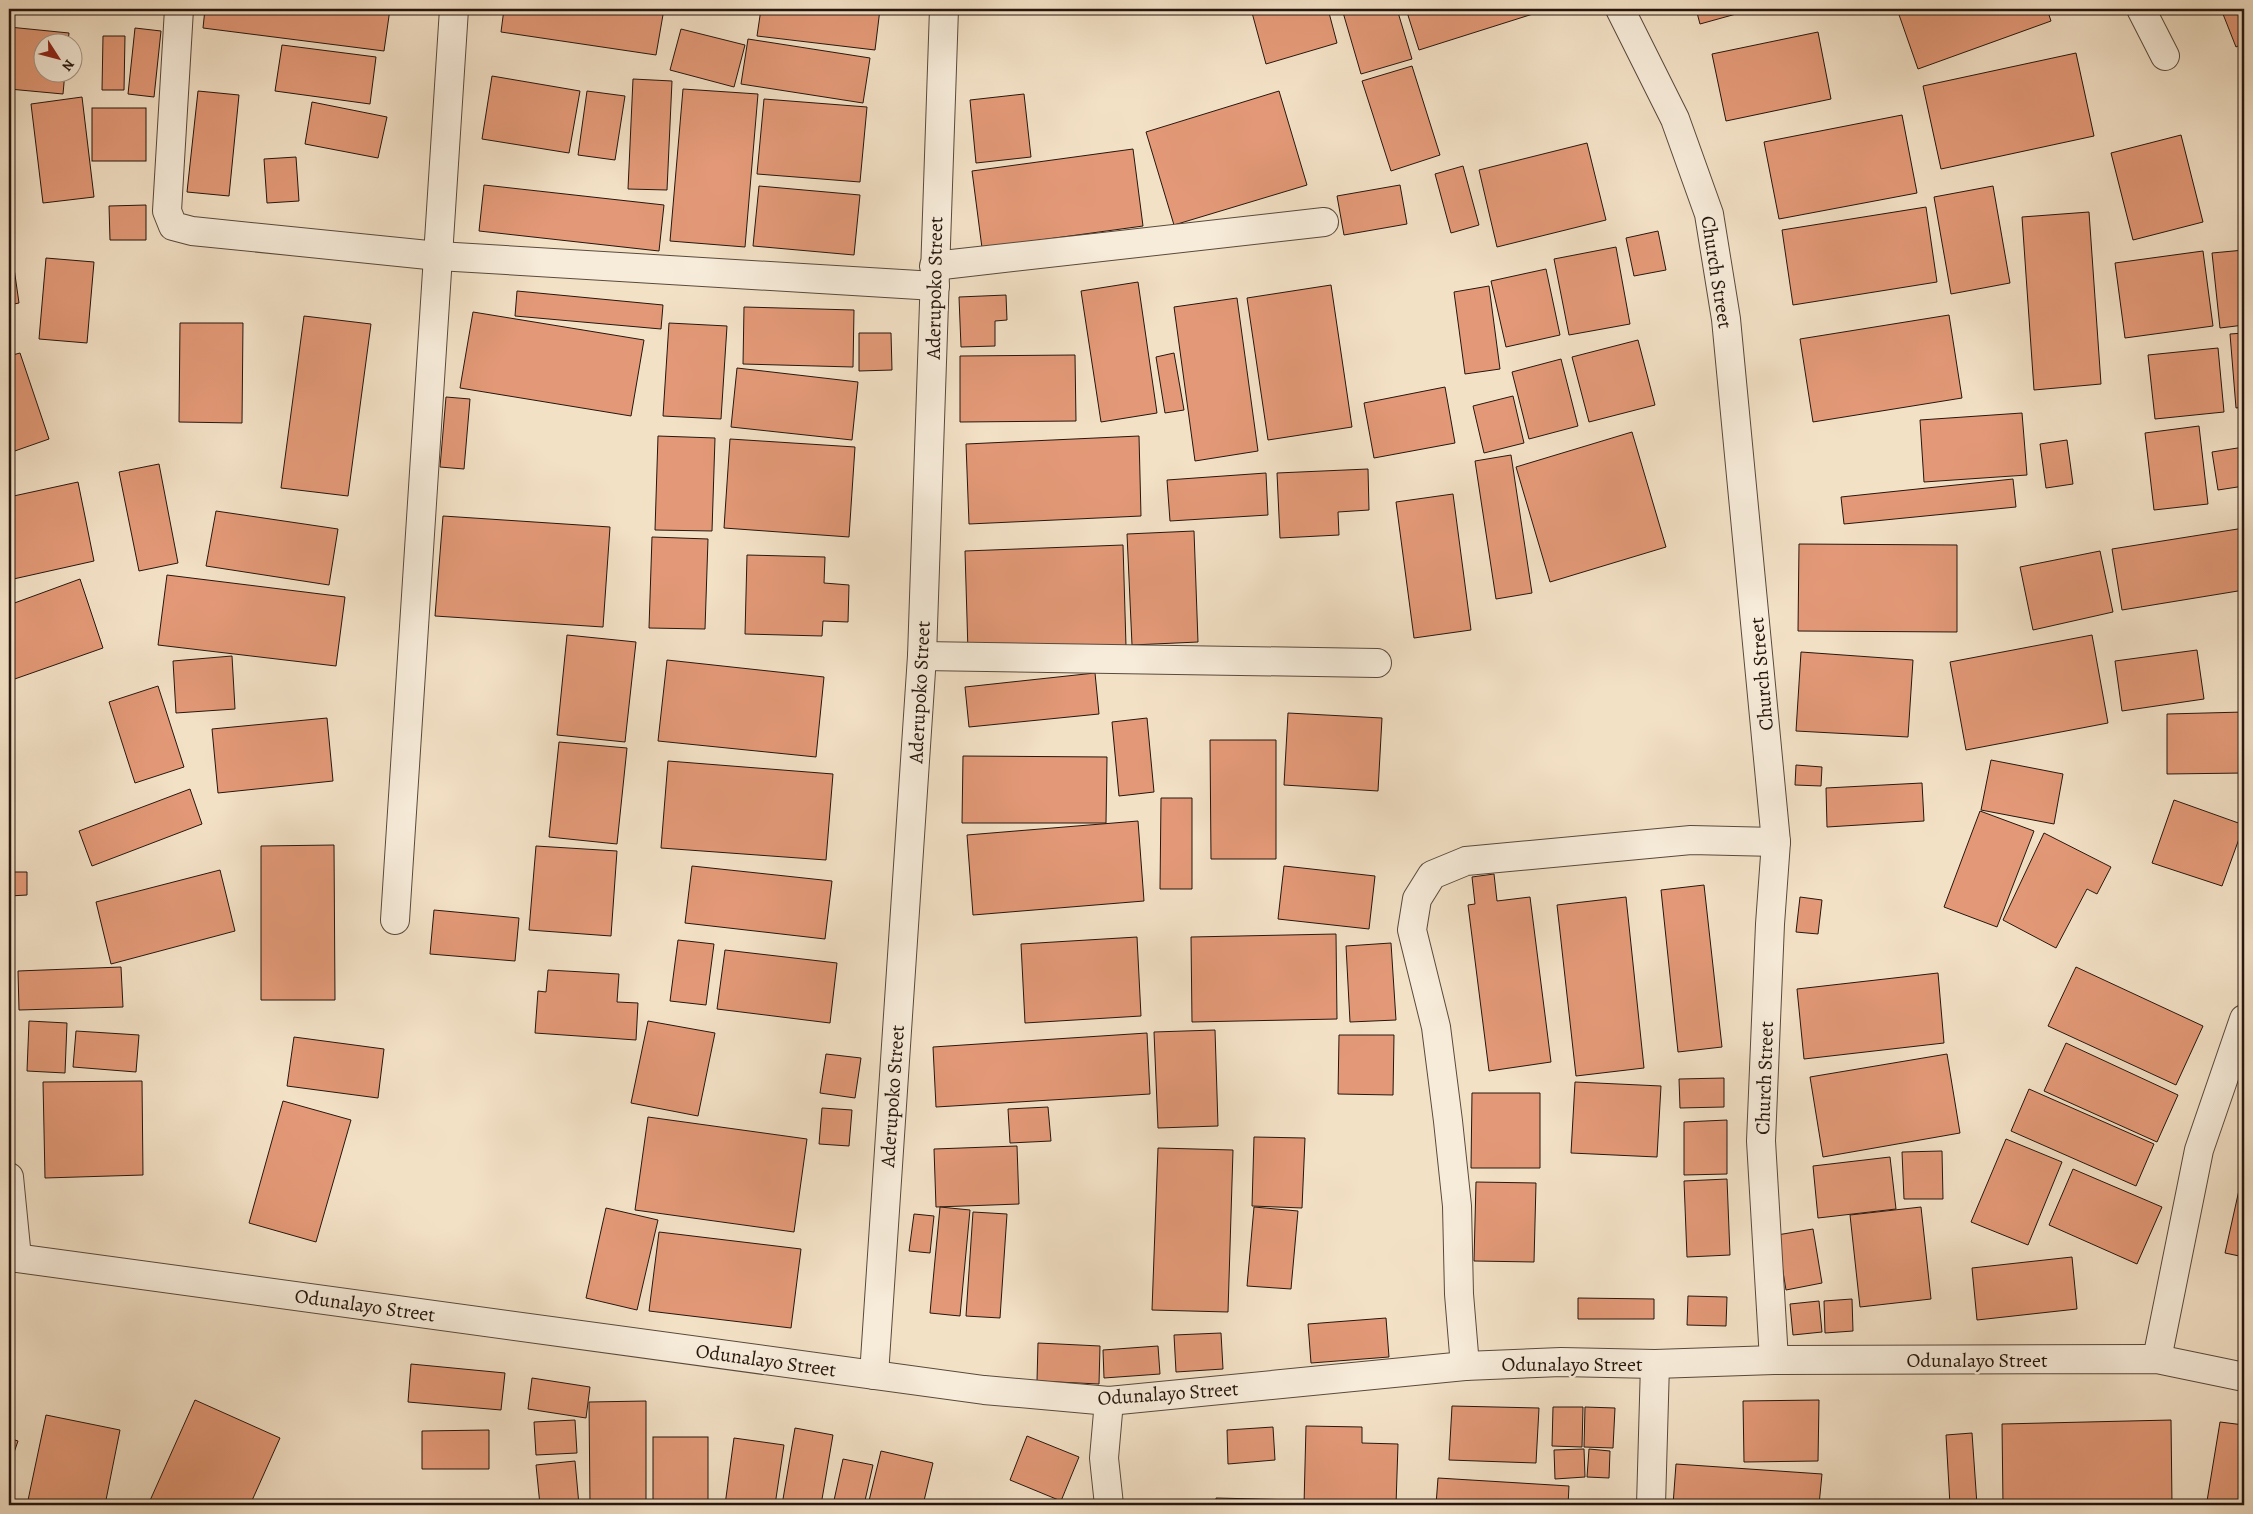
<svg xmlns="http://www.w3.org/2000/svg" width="2253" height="1514" font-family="Alegreya,serif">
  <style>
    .building { fill: #e39977; stroke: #26160e }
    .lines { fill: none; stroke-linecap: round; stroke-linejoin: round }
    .street-casing { stroke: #59493c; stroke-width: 30 }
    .street { stroke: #f7ecda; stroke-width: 28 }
    .labels { text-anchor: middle; stroke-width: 5; stroke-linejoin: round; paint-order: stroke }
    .street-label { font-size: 20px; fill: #26160e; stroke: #f7ecda }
  </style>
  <rect width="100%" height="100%" fill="#f3e1c6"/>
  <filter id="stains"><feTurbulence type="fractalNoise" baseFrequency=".004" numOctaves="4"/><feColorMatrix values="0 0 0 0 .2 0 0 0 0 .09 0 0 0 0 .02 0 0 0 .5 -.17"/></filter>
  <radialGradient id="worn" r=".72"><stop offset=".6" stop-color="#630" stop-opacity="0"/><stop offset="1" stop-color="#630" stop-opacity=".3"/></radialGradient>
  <!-- building -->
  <g class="building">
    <path d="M205,9h185l-6,42 -181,-23z"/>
    <path d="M504,9h160l-8,46 -155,-23z"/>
    <path d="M761,9h119l-5,41 -118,-14z"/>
    <path d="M1251,9h77l9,34 -71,21z"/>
    <path d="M1342,9h55l15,50 -51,15z"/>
    <path d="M1406,9h128l2,4 -117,37z"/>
    <path d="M1696,9h58l-54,15z"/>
    <path d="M1897,9h150l4,12 -133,48z"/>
    <path d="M2221,9h23v34l-8,4z"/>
    <path d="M9,27l60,6 -1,9h-26v30h23l-2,22 -54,-5z"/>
    <path d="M135,28l26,3 -7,66 -26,-3z"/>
    <path d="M681,29l64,16 -11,42 -64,-17z"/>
    <path d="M1818,32l13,67 -105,22 -14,-67z"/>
    <path d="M103,36h22l-1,54h-22z"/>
    <path d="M748,39l122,19 -7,45 -122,-19z"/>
    <path d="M282,45l94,12 -6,47 -95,-13z"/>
    <path d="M2076,53l18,83 -153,33 -18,-83z"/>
    <path d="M1412,66l28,89 -49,16 -29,-90z"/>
    <path d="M492,76l88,15 -11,62 -87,-14z"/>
    <path d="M633,79l39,2 -5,109 -39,-1z"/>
    <path d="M683,89l75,5 -13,153 -75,-6z"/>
    <path d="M198,91l41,4 -10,101 -42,-4z"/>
    <path d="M587,91l38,5 -10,64 -37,-5z"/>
    <path d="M1279,91l28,94 -133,40 -28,-93z"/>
    <path d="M1024,94l7,63 -55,6 -6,-63z"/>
    <path d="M82,97l12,100 -51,6 -12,-99z"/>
    <path d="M764,99l103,8 -7,75 -103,-8z"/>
    <path d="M312,102l75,15 -9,41 -73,-14z"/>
    <rect x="92" y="108" width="54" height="53"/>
    <path d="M1902,115l15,78 -138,26 -15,-77z"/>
    <path d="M2181,135l22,87 -70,18 -22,-87z"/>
    <path d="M1587,143l19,77 -109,27 -18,-77z"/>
    <path d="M1133,149l10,77 -161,22 -10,-77z"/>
    <path d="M296,157l3,44 -32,2 -3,-44z"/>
    <path d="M1463,166l16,59 -28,8 -16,-59z"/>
    <path d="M484,185l180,20 -5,46 -180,-20z"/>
    <path d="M1400,185l7,39 -63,11 -7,-39z"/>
    <path d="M759,186l101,9 -6,60 -101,-9z"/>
    <path d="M1993,186l17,97 -59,11 -17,-97z"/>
    <path d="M146,205v35h-36l-1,-34z"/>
    <path d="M1926,207l11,75 -144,23 -11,-75z"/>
    <path d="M2089,212l12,172 -67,6 -12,-173z"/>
    <path d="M1658,231l8,39 -32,6 -8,-38z"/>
    <path d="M1616,247l14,77 -61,11 -15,-76z"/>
    <path d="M2244,250v75l-24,3 -8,-75z"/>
    <path d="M2203,251l10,75 -88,12 -10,-75z"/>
    <path d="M12,254l7,49 -10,2v-50z"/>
    <path d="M46,258l48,4 -7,81 -48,-4z"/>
    <path d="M1546,269l14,66 -54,12 -15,-66z"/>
    <path d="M1138,282l19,131 -56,9 -20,-131z"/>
    <path d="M1331,285l21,142 -84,13 -21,-142z"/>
    <path d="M1489,286l11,83 -35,5 -11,-82z"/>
    <path d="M517,291l146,14 -2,24 -146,-13z"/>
    <path d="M1006,295l1,25 -12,1v25l-34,1 -2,-50z"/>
    <path d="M1237,298l21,153 -63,10 -21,-154z"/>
    <path d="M744,307l110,3 -1,57 -110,-3z"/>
    <path d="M473,312l171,28 -13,76 -171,-28z"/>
    <path d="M1949,315l13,83 -149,24 -13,-83z"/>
    <path d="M304,316l67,8 -23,172 -67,-8z"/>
    <path d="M180,323h63l-1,100 -63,-1z"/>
    <path d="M669,323l58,3 -6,93 -58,-3z"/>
    <path d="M859,333h32l1,37 -33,1z"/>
    <path d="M2244,333v74l-8,1 -6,-74z"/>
    <path d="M1638,340l17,65 -66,17 -17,-65z"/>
    <path d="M2218,348l6,64 -69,7 -7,-64z"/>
    <path d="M20,353l29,86 -40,14v-97z"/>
    <path d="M1174,353l10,57 -19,3 -9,-56z"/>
    <path d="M1075,355l1,66 -116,1v-66z"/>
    <path d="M1561,359l17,67 -49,13 -17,-67z"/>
    <path d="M737,368l121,14 -6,58 -121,-13z"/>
    <path d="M1445,387l10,56 -81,15 -10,-55z"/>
    <path d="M1513,396l11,47 -40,10 -11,-47z"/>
    <path d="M446,397l24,2 -6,70 -24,-2z"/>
    <path d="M2022,413l5,62 -103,7 -4,-62z"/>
    <path d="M2199,426l9,78 -54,6 -9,-77z"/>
    <path d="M1632,432l34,115 -116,35 -34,-115z"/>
    <path d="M658,436l57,2 -3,93 -57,-1z"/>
    <path d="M1139,436l2,80 -172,8 -3,-80z"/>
    <path d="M730,439l125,8 -6,90 -125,-9z"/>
    <path d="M2067,440l6,44 -27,4 -6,-44z"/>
    <path d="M2244,447v39l-26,4 -6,-38z"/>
    <path d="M1511,455l21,138 -36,6 -21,-138z"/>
    <path d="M159,464l19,99 -39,8 -20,-99z"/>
    <path d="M1368,469l1,41 -31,2 1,23 -59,3 -3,-65z"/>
    <path d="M1266,473l2,42 -98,6 -3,-41z"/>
    <path d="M2013,479l3,28 -172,17 -3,-27z"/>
    <path d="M78,482l16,79 -85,19v-83z"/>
    <path d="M1453,494l18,136 -57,8 -18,-136z"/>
    <path d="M216,511l122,18 -9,56 -123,-19z"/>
    <path d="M443,516l167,11 -7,100 -168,-11z"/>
    <path d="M2244,528v62l-122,20 -10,-61z"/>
    <path d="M1194,531l4,111 -66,3 -5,-111z"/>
    <path d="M652,537l56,2 -3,90 -56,-1z"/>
    <path d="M1799,544l158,1v87l-159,-1z"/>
    <path d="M1123,545l3,101 -158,6 -3,-101z"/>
    <path d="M2100,551l13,61 -80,18 -13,-63z"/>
    <path d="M747,555l78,2 -1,26 25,2 -1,37 -25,-1 -1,15 -77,-2z"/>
    <path d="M167,575l178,22 -9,69 -178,-21z"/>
    <path d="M80,579l23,69 -94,33v-76z"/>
    <path d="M567,635l69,7 -11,100 -68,-7z"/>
    <path d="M2092,635l16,88 -142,27 -16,-88z"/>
    <path d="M2197,650l7,49 -82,12 -7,-50z"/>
    <path d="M1801,652l112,8 -5,77 -112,-6z"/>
    <path d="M232,656l3,53 -59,4 -3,-52z"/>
    <path d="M667,660l157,17 -8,80 -158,-16z"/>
    <path d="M1095,673l4,41 -130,13 -4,-40z"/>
    <path d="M158,686l26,81 -49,16 -26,-81z"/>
    <path d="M2244,712v61l-77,1v-60z"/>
    <path d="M1288,713l94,5 -4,73 -94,-6z"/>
    <path d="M327,718l6,63 -115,12 -6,-64z"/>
    <path d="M1147,718l7,74 -35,4 -7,-74z"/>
    <path d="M1210,740h66v119h-65z"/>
    <path d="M559,742l68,6 -10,96 -68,-7z"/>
    <path d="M963,756l144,1 -1,66h-144z"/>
    <path d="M1991,760l72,14 -9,50 -73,-14z"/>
    <path d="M668,761l165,13 -7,86 -165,-12z"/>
    <path d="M1796,765l26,2 -1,19 -26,-1z"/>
    <path d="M1922,783l2,38 -97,6 -1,-39z"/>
    <path d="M190,789l12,35 -110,42 -13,-35z"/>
    <path d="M1161,798h31v91h-32z"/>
    <path d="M2174,800l70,25 -22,61 -70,-23z"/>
    <path d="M1980,811l54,20 -37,96 -53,-20z"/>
    <path d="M1138,821l6,80 -171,14 -6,-80z"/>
    <path d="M2044,833l67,34 -14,27 -10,-5 -31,59 -53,-28z"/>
    <path d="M334,845l1,155h-74v-154z"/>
    <path d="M536,846l81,5 -6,85 -82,-6z"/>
    <path d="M692,866l140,15 -7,58 -140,-16z"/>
    <path d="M1284,866l91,10 -6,53 -91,-10z"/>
    <path d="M220,870l15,61 -124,33 -15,-62z"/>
    <path d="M9,872h18v23l-18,1z"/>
    <path d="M1494,874l3,27 33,-4 21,165 -62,9 -21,-166 7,-1 -3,-27z"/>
    <path d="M1704,885l18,162 -44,5 -17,-162z"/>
    <path d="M1626,897l18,171 -68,8 -19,-171z"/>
    <path d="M1800,897l22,3 -4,34 -22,-2z"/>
    <path d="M434,910l85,8 -4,43 -85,-7z"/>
    <path d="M1336,934l1,85 -145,3 -1,-85z"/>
    <path d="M1137,937l4,79 -116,7 -4,-79z"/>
    <path d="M678,940l36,4 -8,61 -36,-4z"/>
    <path d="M1391,943l5,77 -46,2 -4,-76z"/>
    <path d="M725,950l112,13 -7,60 -113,-14z"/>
    <path d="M121,967l2,40 -104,3 -1,-39z"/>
    <path d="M2076,967l127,59 -27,59 -128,-59z"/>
    <path d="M548,970l71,4 -2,28 21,1 -2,37 -101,-7 3,-42 8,1z"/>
    <path d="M1938,973l6,70 -140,16 -7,-70z"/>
    <path d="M29,1021l38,2 -2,50 -38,-2z"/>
    <path d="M648,1021l67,12 -17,83 -67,-13z"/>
    <path d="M1215,1030l3,96 -60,2 -4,-96z"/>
    <path d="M76,1031l63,4 -3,37 -63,-5z"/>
    <path d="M1147,1033l3,61 -214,13 -3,-60z"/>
    <path d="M1339,1035h55l-1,60 -55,-1z"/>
    <path d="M294,1037l90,12 -6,49 -91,-12z"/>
    <path d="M2066,1043l112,52 -21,47 -113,-51z"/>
    <path d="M826,1054l35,4 -6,40 -35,-5z"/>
    <path d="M1947,1054l13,79 -137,24 -13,-80z"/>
    <path d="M1724,1078v29l-44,1 -1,-29z"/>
    <path d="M142,1081l1,94 -98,3 -2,-96z"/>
    <path d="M1575,1082l86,4 -4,71 -86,-4z"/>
    <path d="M2029,1089l125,55 -18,42 -125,-55z"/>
    <path d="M1472,1093h68v75h-69z"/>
    <path d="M283,1101l68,19 -35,122 -67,-19z"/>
    <path d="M1048,1107l3,34 -41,2 -2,-34z"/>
    <path d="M822,1108l30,2 -3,36 -30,-2z"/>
    <path d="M648,1117l159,22 -13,93 -159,-22z"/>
    <path d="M1727,1120v54l-43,1v-53z"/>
    <path d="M1254,1137l51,1 -3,70 -50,-2z"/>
    <path d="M2006,1139l56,23 -34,83 -57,-23z"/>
    <path d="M1017,1146l2,58 -83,3 -2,-58z"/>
    <path d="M1158,1148l75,2 -5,162 -76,-2z"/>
    <path d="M1942,1151l1,48h-39l-2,-47z"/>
    <path d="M1890,1157l6,52 -78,9 -5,-52z"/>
    <path d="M2073,1169l89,38 -25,57 -88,-39z"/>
    <path d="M1727,1179l3,76 -43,2 -3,-76z"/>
    <path d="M2241,1181h3v76l-19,-4z"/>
    <path d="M1476,1182l60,1 -2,79 -60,-1z"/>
    <path d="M940,1207l30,3 -10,106 -30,-3z"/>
    <path d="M1254,1207l44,4 -7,78 -44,-3z"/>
    <path d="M1921,1207l10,92 -71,8 -10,-92z"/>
    <path d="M606,1208l52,12 -21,90 -51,-12z"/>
    <path d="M973,1212l34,2 -7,104 -34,-2z"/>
    <path d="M914,1214l20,2 -4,37 -21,-2z"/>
    <path d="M1813,1229l9,54 -36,7 -9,-55z"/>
    <path d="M659,1232l142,17 -10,79 -142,-17z"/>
    <path d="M2072,1257l5,52 -100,11 -5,-52z"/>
    <path d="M1688,1296l39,1 -1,29 -39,-1z"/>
    <path d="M1578,1298l76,1v20h-76z"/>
    <path d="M1852,1299l1,32 -28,2 -1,-32z"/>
    <path d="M1819,1301l3,31 -29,3 -3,-31z"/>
    <path d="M1386,1318l3,39 -78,6 -3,-39z"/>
    <path d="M1221,1333l2,36 -47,3 -2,-37z"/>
    <path d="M1038,1343l62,3 -1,38 -62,-3z"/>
    <path d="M1158,1346l2,28 -56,4 -1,-28z"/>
    <path d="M411,1364l94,9 -4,37 -93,-8z"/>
    <path d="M532,1378l58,9 -4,31 -58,-9z"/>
    <path d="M195,1400l85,38 -30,67h-102z"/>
    <path d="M1819,1400l-1,61 -74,1 -1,-61z"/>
    <path d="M646,1401v104h-56l-1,-103z"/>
    <path d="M1452,1406l87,2 -3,55 -87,-3z"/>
    <path d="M1553,1407h30l-1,40 -30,-1z"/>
    <path d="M1585,1407l30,1 -2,40 -29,-1z"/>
    <path d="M46,1415l74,15 -15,75h-78z"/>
    <path d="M575,1420l2,33 -41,2 -2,-33z"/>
    <path d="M2171,1420l1,85h-169l-1,-81z"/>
    <path d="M2220,1422l24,3v80l-37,-4z"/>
    <path d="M1306,1426l56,1v16l36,1 -2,61h-92z"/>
    <path d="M1273,1427l2,33 -47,4 -1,-34z"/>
    <path d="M795,1428l38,7 -12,70h-39z"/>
    <path d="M489,1430v39h-67v-38z"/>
    <path d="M1972,1433l5,72h-27l-4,-70z"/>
    <path d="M1027,1436l52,21 -18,44 -51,-21z"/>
    <rect x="653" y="1437" width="55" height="68"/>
    <path d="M9,1438l9,3 -9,26z"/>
    <path d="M734,1438l50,7 -9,60h-50z"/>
    <path d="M1584,1449l1,28 -30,2 -1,-29z"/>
    <path d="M1589,1449l21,2 -1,27 -22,-1z"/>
    <path d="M881,1451l52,12 -10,42h-55z"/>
    <path d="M843,1459l30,6 -9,40h-31z"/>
    <path d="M575,1461l4,44h-39l-4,-40z"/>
    <path d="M1676,1464l146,10 -3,31h-146z"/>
    <path d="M1438,1478l131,8 -1,19h-132z"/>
    <path d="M1216,1498l82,2v5h-82z"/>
    <path d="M281,1501l51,4h-51z"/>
  </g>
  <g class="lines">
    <defs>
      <g id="street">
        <path d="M179,9l-12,202 6,15 19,5 246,25 497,30"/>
        <path d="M1620,9l55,110 34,95 17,105 50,523 -6,82 -9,217 13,219"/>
        <path d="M2141,9l24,47"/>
        <path d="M934,266l390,-44"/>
        <path d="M922,656l455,7"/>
        <path d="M395,920l59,-911"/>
        <path d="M9,1177l8,81"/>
        <path d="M9,1257l975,133 125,11 356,-35 96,-4 94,2 119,-4 383,-1 87,18"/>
        <path d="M2157,1359l42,-209 45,-131"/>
        <path d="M1465,1366l-6,-72 -2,-88 -9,-85 -12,-94 -24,-97 5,-31 15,-24 34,-14 225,-21 85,2"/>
        <path d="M874,1375l48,-719 22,-647"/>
        <path d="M1109,1401l-5,57 5,47"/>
        <path d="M1651,1505l4,-141"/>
      </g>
    </defs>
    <!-- street casing -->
    <use href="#street" class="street-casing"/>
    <!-- street -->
    <use href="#street" class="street"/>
  </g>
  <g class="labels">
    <!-- street labels -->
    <g class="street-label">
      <text transform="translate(1717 272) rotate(81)" y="7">Church Street</text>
      <text transform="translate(934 288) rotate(-89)" y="7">Aderupoko Street</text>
      <text transform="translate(1761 674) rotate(-95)" y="7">Church Street</text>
      <text transform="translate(919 692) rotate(-87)" y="7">Aderupoko Street</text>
      <text transform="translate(1764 1078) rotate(-88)" y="7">Church Street</text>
      <text transform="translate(892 1096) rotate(-86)" y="7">Aderupoko Street</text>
      <text transform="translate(365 1305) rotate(8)" y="7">Odunalayo Street</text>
      <text transform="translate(766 1360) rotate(8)" y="7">Odunalayo Street</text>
      <text x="1977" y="1367">Odunalayo Street</text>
      <text x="1572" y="1371">Odunalayo Street</text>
      <text transform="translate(1168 1393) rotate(-4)" y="7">Odunalayo Street</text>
    </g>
  </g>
  <!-- margin -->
  <rect width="2253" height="1514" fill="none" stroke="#f3e1c6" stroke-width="30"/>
  <rect x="10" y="10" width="2233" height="1494" fill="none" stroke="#26160e" stroke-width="2.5"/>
  <rect x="15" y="15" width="2223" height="1484" fill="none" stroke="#26160e"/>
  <!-- north arrow -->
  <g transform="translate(58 58) rotate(126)"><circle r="24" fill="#f7ecda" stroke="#a39688"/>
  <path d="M0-4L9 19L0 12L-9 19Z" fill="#8f2418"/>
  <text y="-8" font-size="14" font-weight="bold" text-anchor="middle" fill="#26160e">N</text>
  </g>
  <rect width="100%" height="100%" filter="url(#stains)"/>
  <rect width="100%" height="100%" fill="url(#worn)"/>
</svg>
